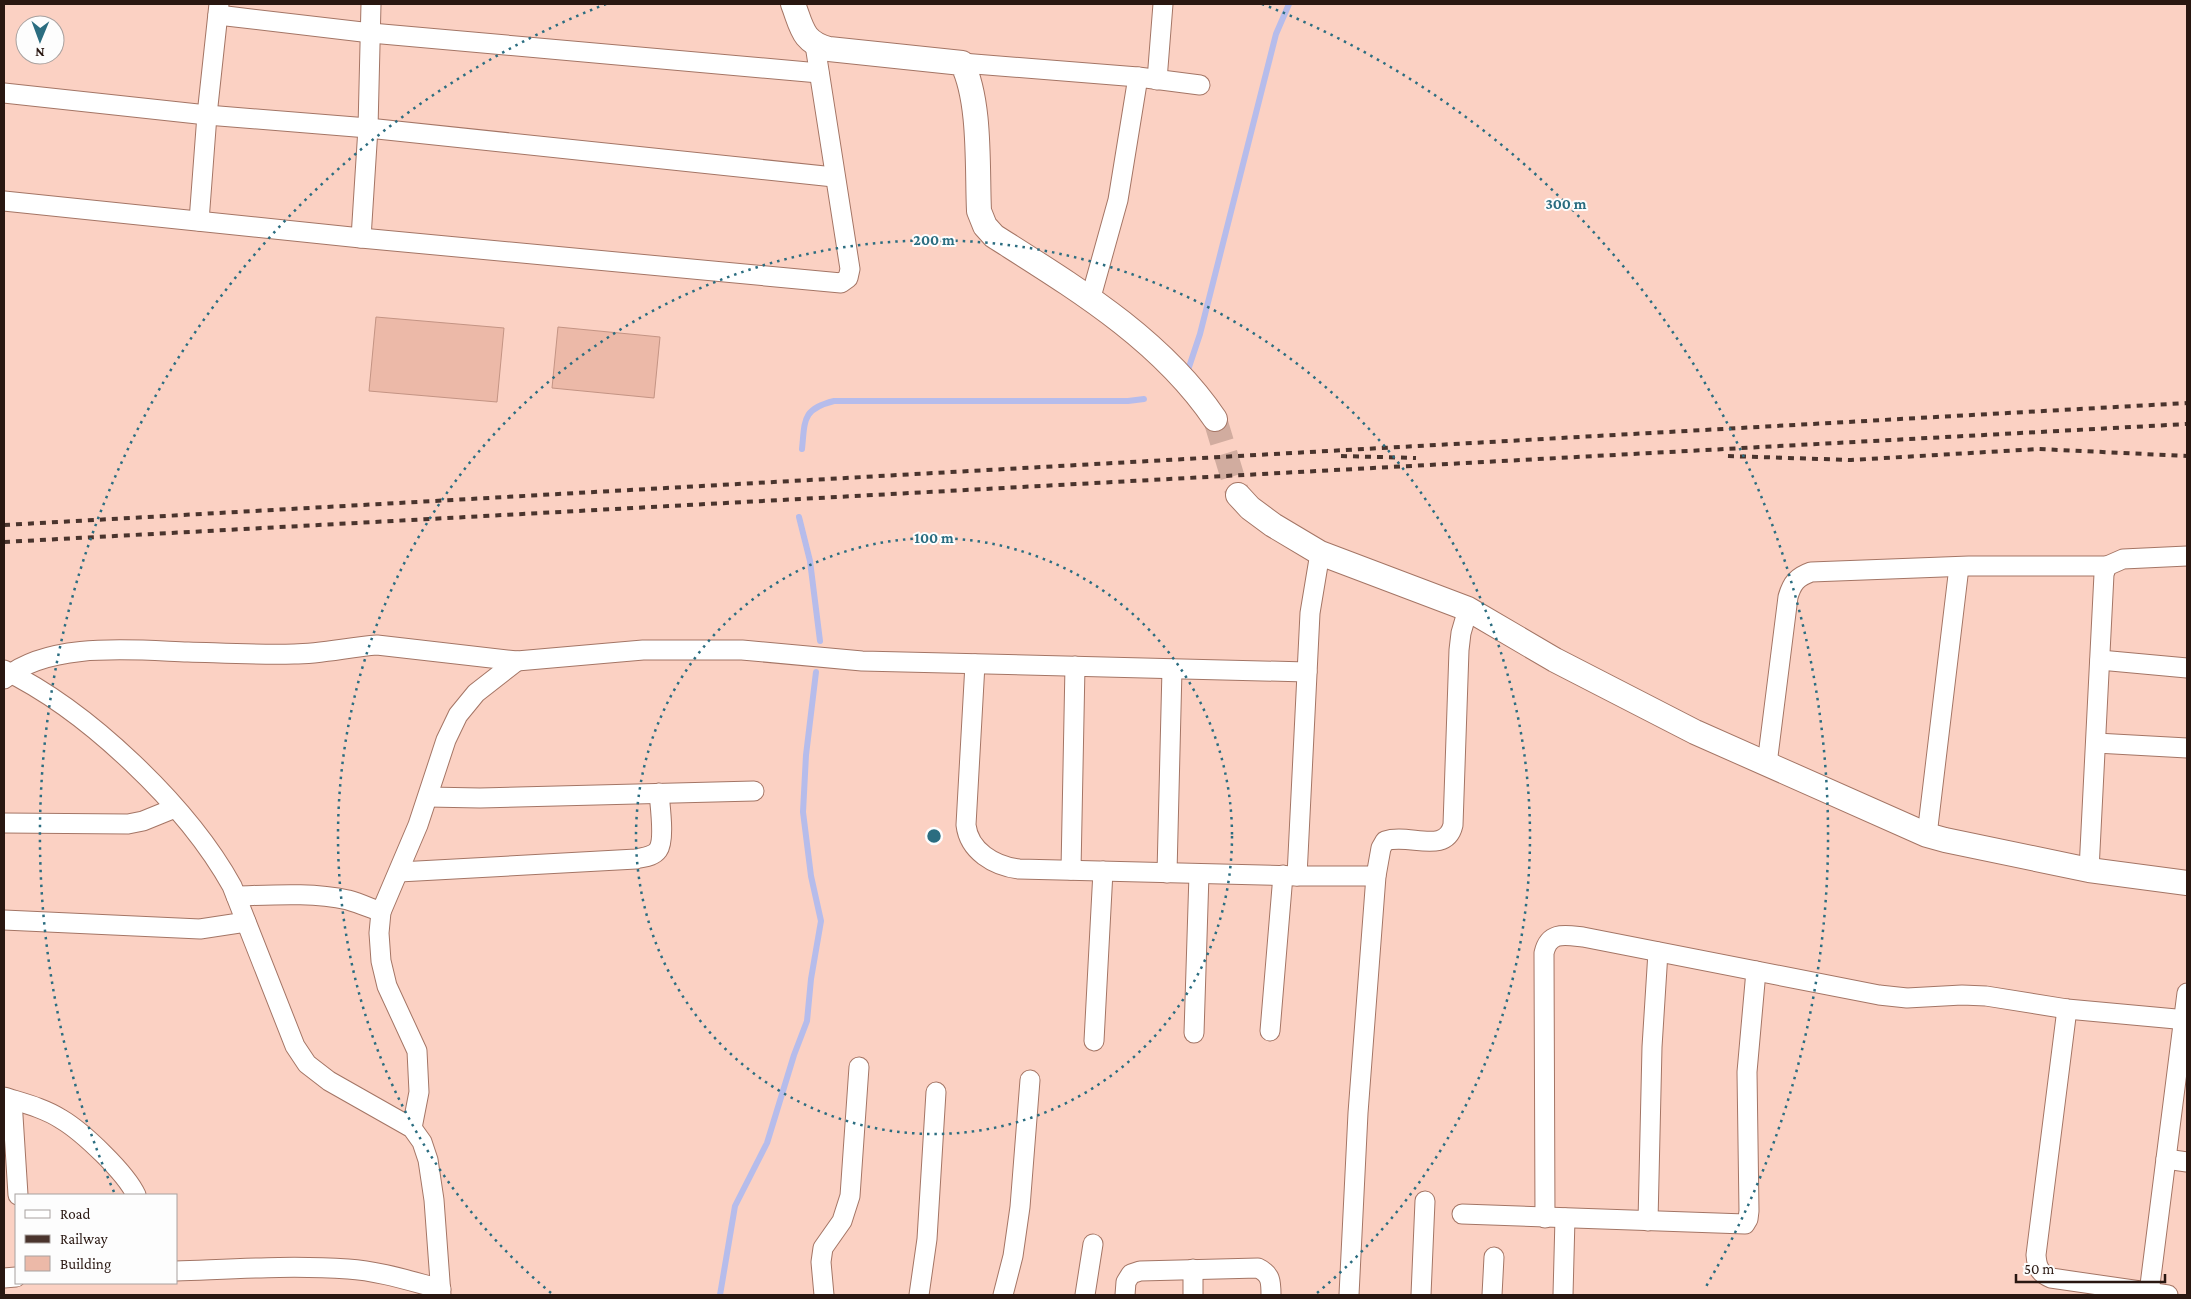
<svg xmlns="http://www.w3.org/2000/svg" width="2191" height="1299" font-family="'Crimson Pro',serif">
  <style>
    .lines { fill: none; stroke-linecap: round; stroke-linejoin: round }
    .stream { stroke: #b6bceb; stroke-width: 6 }
    .building { fill: #ecb9a8; stroke: #c49484 }
    .tertiary-tunnel { stroke: #d1ac9f; stroke-width: 24; stroke-dasharray: 24 12; stroke-linecap: butt }
    .minor-casing { stroke: #a47565; stroke-width: 21 }
    .tertiary-casing { stroke: #a47565; stroke-width: 26 }
    .minor { stroke: #fff; stroke-width: 19 }
    .tertiary { stroke: #fff; stroke-width: 24 }
    .rail { stroke: #4a342d; stroke-width: 4; stroke-dasharray: 6 6; stroke-linecap: butt }
    .ring { fill: none; stroke: #2b6d80; stroke-width: 2.5; stroke-dasharray: 2.5 5 }
    .centre { fill: #2b6d80; stroke: #fdfdfd; stroke-width: 2.5 }
    .ring-label { font-size: 15px; text-anchor: middle; font-weight: bold; fill: #2b6d80; stroke: #fdfdfd; stroke-width: 4; stroke-linejoin: round; paint-order: stroke }
  </style>
  <rect width="100%" height="100%" fill="#fbd1c3"/>
  <g class="lines">
    <!-- stream -->
    <g class="stream">
      <path d="M1188,370l12,-36 76,-300 13,-30"/>
      <path d="M802,449c3,-29 0,-40 32,-48h294l16,-2"/>
      <path d="M799,517l11,44 10,80"/>
      <path d="M720,1295l15,-89 32,-63 27,-88 13,-34 4,-42 10,-58 -10,-45 -8,-64 3,-57 10,-83"/>
    </g>
  </g>
  <!-- building -->
  <g class="building">
    <path d="M376,317l128,11 -7,74 -128,-11z"/>
    <path d="M558,327l102,10 -6,61 -102,-10z"/>
  </g>
  <g class="lines">
    <!-- tertiary-tunnel -->
    <path class="tertiary-tunnel" d="M1215,419l23,76"/>
    <defs>
      <g id="minor">
        <path d="M218,15l153,18 448,40"/>
        <path d="M962,63l176,14 62,8"/>
        <path d="M1157,80l6,-76"/>
        <path d="M4,93l203,22 161,13 466,49"/>
        <path d="M4,201l357,37 480,45 7,-5 2,-9 -35,-224"/>
        <path d="M199,221l8,-106 12,-111"/>
        <path d="M361,238l7,-110 3,-124"/>
        <path d="M1091,297l27,-97 20,-123"/>
        <path d="M2100,660l87,8"/>
        <path d="M975,664l-9,161c3,26 28,41 53,44l278,7h79"/>
        <path d="M4,670c83,40 183,135 228,216l63,160 12,18 22,17 83,47 10,14 6,18 6,40 7,95"/>
        <path d="M4,679c44,-38 129,-29 184,-27 35,1 71,3 106,2 28,0 55,-7 83,-9l140,16 126,-11h99l120,11 445,11"/>
        <path d="M2096,743l91,5"/>
        <path d="M1767,764l21,-167c4,-14 9,-20 23,-25l158,-6h138"/>
        <path d="M428,797l52,1 274,-7"/>
        <path d="M4,823l124,1 15,-3 32,-13"/>
        <path d="M1927,835l32,-268"/>
        <path d="M1071,870l4,-204"/>
        <path d="M2089,870l15,-296 3,-8 16,-7 64,-3"/>
        <path d="M399,872l237,-13c7,-2 17,-2 22,-9 7,-10 2,-44 1,-57"/>
        <path d="M1167,873l5,-204"/>
        <path d="M1297,876l13,-263 10,-60"/>
        <path d="M236,896c37,-1 75,-4 112,4 11,3 22,8 33,12"/>
        <path d="M4,920l196,9 46,-7"/>
        <path d="M2067,1009l-31,246c1,12 3,18 15,23l117,17"/>
        <path d="M1270,1031l13,-156"/>
        <path d="M1194,1033l5,-159"/>
        <path d="M1094,1041l9,-170"/>
        <path d="M4,1097c19,6 40,11 57,22 22,13 65,54 75,76"/>
        <path d="M12,1100l6,95"/>
        <path d="M412,1128l7,-36 -2,-41 -30,-65 -6,-25 -2,-28 2,-21 37,-87 28,-85 12,-25 18,-22 41,-32"/>
        <path d="M2166,1159l21,3"/>
        <path d="M1462,1214l283,10 3,-5 1,-8 -2,-139 9,-101"/>
        <path d="M1545,1218l-1,-265c5,-22 21,-18 39,-16l296,58 28,3 55,-3 24,1 81,13 120,11"/>
        <path d="M1648,1221l4,-174 6,-95"/>
        <path d="M176,1271c57,-2 115,-6 172,-2 31,2 62,12 93,20"/>
        <path d="M4,1278l12,-1"/>
        <path d="M2149,1293l38,-300"/>
        <path d="M824,1295l-3,-33 2,-14 19,-27 8,-25 9,-129"/>
        <path d="M919,1295l8,-56 9,-147"/>
        <path d="M1003,1295l10,-39 7,-49 10,-127"/>
        <path d="M1085,1295l8,-51"/>
        <path d="M1125,1295l1,-13 5,-8 9,-3 118,-3c13,6 13,14 13,27"/>
        <path d="M1193,1295v-26"/>
        <path d="M1349,1295l9,-182 18,-237 5,-28 4,-7c24,-8 61,14 68,-16l6,-175 2,-17 7,-24"/>
        <path d="M1421,1295l4,-94"/>
        <path d="M1492,1295l2,-38"/>
        <path d="M1563,1295l2,-77"/>
      </g>
      <g id="tertiary">
        <path d="M793,4c9,23 9,38 36,45l133,14c19,38 15,105 17,148l6,15 9,10c80,51 166,102 221,183"/>
        <path d="M1238,495l12,13 23,17 47,28 148,56 87,51 140,72 232,103 18,5 144,30 98,13"/>
      </g>
    </defs>
    <!-- minor casing -->
    <use href="#minor" class="minor-casing"/>
    <!-- tertiary casing -->
    <use href="#tertiary" class="tertiary-casing"/>
    <!-- minor -->
    <use href="#minor" class="minor"/>
    <!-- tertiary -->
    <use href="#tertiary" class="tertiary"/>
    <!-- rail -->
    <g class="rail">
      <path d="M1341,456l75,2"/>
      <path d="M1728,456l123,4 188,-11 148,7"/>
      <path d="M4,525l2183,-122"/>
      <path d="M4,542l2183,-118"/>
    </g>
  </g>
  <!-- distance rings -->
  <g class="ring">
    <circle cx="934" cy="836" r="298"/>
    <path d="M551 1293A596 596 0 1 1 1317 1293"/>
    <path d="M114 1192A894 894 0 0 1 606 4M1262 4A894 894 0 0 1 1704 1290"/>
  </g>
  <circle cx="934" cy="836" r="8" class="centre"/>
  <g class="ring-label">
    <text x="1566" y="209">300 m</text>
    <text x="934" y="245">200 m</text>
    <text x="934" y="543">100 m</text>
  </g>
  <!-- border -->
  <rect width="2191" height="1299" fill="none" stroke="#291711" stroke-width="10"/>
  <!-- legend -->
  <rect x="15" y="1194" width="162" height="90" fill="#fdfdfd" stroke="#a8a19f"/>
  <rect x="25" y="1210" width="25" height="8" fill="#ffffff" stroke="#a8a19f"/>
  <text x="60" y="1219" font-size="15" fill="#291711">Road</text>
  <rect x="25" y="1235" width="25" height="8" fill="#4a342d" stroke="#a8a19f"/>
  <text x="60" y="1244" font-size="15" fill="#291711">Railway</text>
  <rect x="25" y="1256" width="25" height="15" fill="#ecb9a8" stroke="#a8a19f"/>
  <text x="60" y="1269" font-size="15" fill="#291711">Building</text>
  <!-- north arrow -->
  <g transform="translate(40 40) rotate(181)"><circle r="24" fill="#fdfdfd" stroke="#a8a19f"/>
  <path d="M0-4L9 19L0 12L-9 19Z" fill="#2b6d80"/>
  <text y="-8" font-size="14" font-weight="bold" text-anchor="middle" fill="#291711">N</text>
  </g>
  <!-- scale -->
  <path d="M2016 1274v8h149v-8" fill="none" stroke="#291711" stroke-width="2.5"/>
  <text x="2024" y="1274" font-size="15" fill="#291711" stroke="#fdfdfd" stroke-width="4" paint-order="stroke">50 m</text>
</svg>
